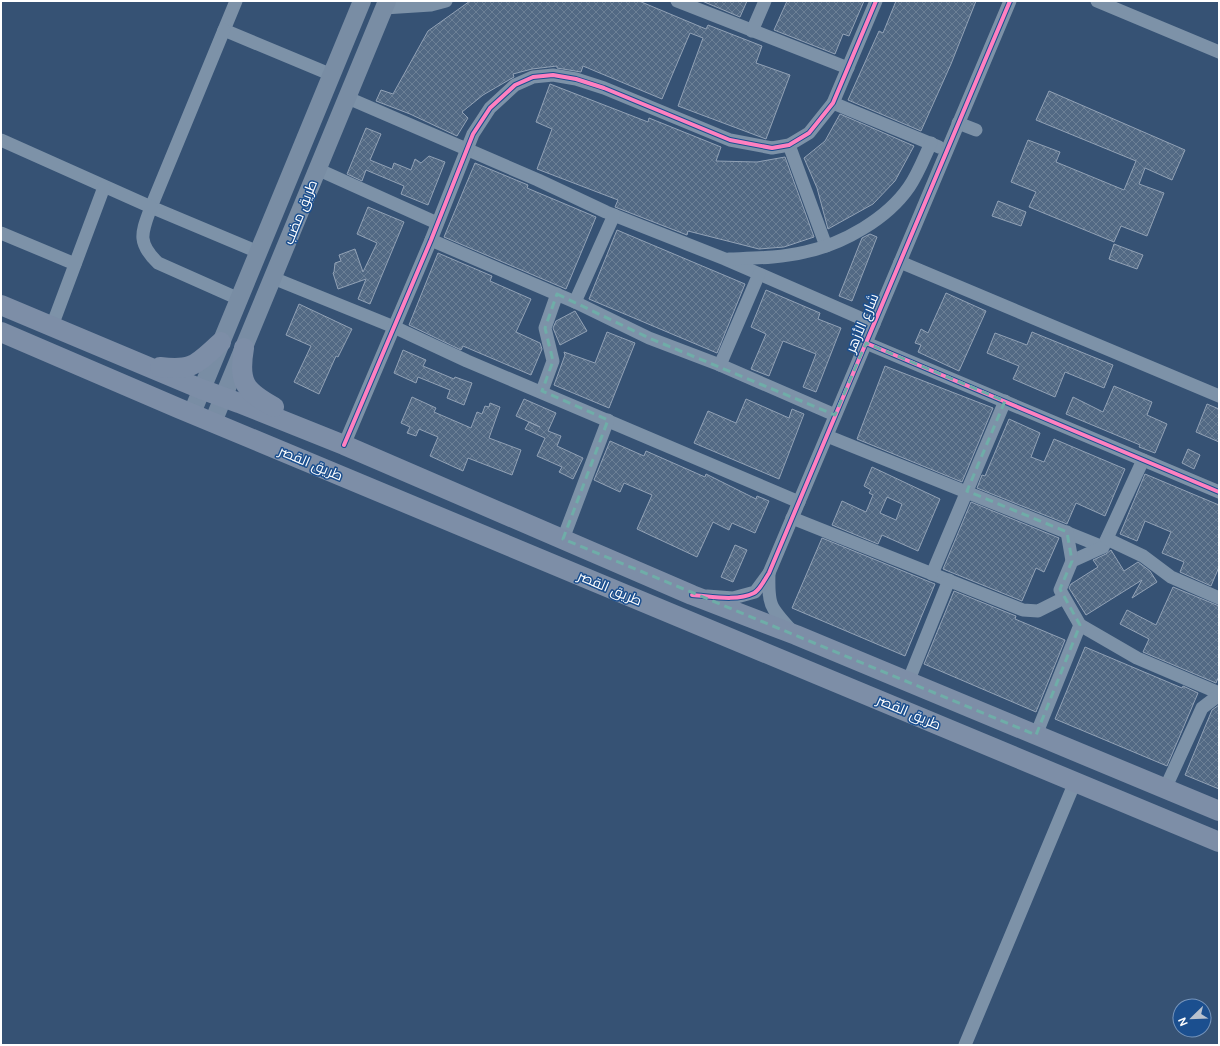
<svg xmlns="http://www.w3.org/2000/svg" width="1220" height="1046" font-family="'DM Sans',Cairo,sans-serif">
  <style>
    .building { fill: url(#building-cross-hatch); stroke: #92a2b6; fill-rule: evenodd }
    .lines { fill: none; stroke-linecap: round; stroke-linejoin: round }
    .minor { stroke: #7d92a8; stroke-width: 13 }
    .secondary { stroke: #798da4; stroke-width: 18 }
    .primary { stroke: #7d8ea7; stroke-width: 20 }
    .cycleway-casing { stroke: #1b4f8f; stroke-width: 6 }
    .cycleway { stroke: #ff80c0; stroke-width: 4 }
    .marked { fill: none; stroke: #6fada8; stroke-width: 3; stroke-dasharray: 8 5; stroke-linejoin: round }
    .labels { text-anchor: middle; stroke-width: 3; stroke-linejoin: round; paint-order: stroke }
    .street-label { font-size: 14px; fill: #fff; stroke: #1b4f8f }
  </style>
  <defs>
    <pattern id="building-cross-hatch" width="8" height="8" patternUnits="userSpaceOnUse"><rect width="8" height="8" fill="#526984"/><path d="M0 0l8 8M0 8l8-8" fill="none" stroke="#6c8096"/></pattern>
  </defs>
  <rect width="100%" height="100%" fill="#365274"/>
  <!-- building -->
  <g class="building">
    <path d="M470,1h169l67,28 2,-4 54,21 -6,17 34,12 -24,64 -88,-33 25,-68 -13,-5 -28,66 -79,-33 -2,6 -24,-4v-2l-25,3 -19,5 1,3 -31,18 -21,17 6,6 -11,18 -47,-22 -34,-13 5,-11 12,4 35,-63z"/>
    <path d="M702,1h45l-7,16z"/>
    <path d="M787,1h77l-15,35 -6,-2 -8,20 -61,-24z"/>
    <path d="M896,1h80l-25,63 -30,67 -73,-31 31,-69 4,2z"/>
    <path d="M550,84l98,38 1,-4 72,29 -5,14 41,1 28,-5 29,80 -30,10 -25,2 -71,-18 -1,4 -72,-28 3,-7 -81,-31 15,-40 -16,-7z"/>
    <path d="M1049,91l136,59 -13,30 -27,-12 -6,16 25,9 -17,43 -26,-10 -7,16 -85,-35 7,-15 -25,-10 17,-42 32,12 -4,10 68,28 12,-29 -100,-41z"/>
    <path d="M840,114l74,32 -19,35 -22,23 -45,25 -11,-41 -13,-30 21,-17z"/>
    <path d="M366,128l15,6 -11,26 22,9 2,-6 17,7 4,-11 6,4 8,-7 16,6 -17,43 -27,-11 3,-8 -38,-16 -4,11 -15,-7z"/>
    <path d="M475,163l53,22 -1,3 69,29 -30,72 -122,-52z"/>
    <path d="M998,201l28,11 -5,14 -29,-10z"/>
    <path d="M368,207l36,15 -34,82 -12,-5 8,-20 -28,10 -5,-16 1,-1 1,-9 6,-2 -2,-6 16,-6 8,23 14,-29 -20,-9z"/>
    <path d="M617,230l128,54 -28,69 -128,-54z"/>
    <path d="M870,234l7,3 -25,64 -13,-5 23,-58z"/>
    <path d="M1114,244l29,11 -6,14 -28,-10z"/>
    <path d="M438,253l54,23 -2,5 41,18 -15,33 24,11 2,6 -11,26 -68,-29 -2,4 -52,-25z"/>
    <path d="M766,290l54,23 -2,6 23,9 -25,64 -13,-5 13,-33 -33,-13 -14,35 -18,-7 15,-35 -15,-7z"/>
    <path d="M946,293l40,18 -27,60 -41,-19 3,-7 -6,-2 6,-14 7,4z"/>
    <path d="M299,304l53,25 -14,28 -2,-1 -17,38 -25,-12 17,-36 -25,-11z"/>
    <path d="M575,311l12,20 -27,14 -7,-17 3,-7z"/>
    <path d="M607,332l28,11 -26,65 -55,-23 11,-30 -1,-3 31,11z"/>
    <path d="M1032,332l81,33 -9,23 -39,-16 -10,25 -42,-18 6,-13 -32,-13 8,-20 32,12z"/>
    <path d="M403,350l23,10 -3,6 31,13 1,-2 17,6 -8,22 -17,-7 3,-8 -32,-13 -2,6 -22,-10z"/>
    <path d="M885,366l108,42 -31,74 -105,-43z"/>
    <path d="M1114,386l38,16 -5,13 20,9 -12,29 -16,-6 1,-2 -74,-31 7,-17 30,15z"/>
    <path d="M412,397l24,11 -2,4 37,16 6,-16 5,2 3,-8 4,1 1,-4 10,4 -11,31 32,12 -9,25 -44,-17 -5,13 -33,-15 8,-19 -19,-8 -3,7 -9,-3 3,-6 -9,-4z"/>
    <path d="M524,399l32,14 -8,18 13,5 -4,10 26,12 -10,21 -14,-7 3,-5 -25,-11 8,-18 -20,-9 4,-7 11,5 -24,-11z"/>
    <path d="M746,399l43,19 3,-9 12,5 -25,65 -85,-36 14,-32 28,12z"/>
    <path d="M1207,404l12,5v33l-23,-10z"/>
    <path d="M1009,419l31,14 -9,24 13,5 10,-23 71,30 -20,47 -29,-13 -9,21 -90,-36 5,-13 3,1z"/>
    <path d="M610,441l34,15 2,-5 59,26 1,-3 50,25 1,-3 12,5 -14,32 -23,-10 -3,7 -16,-8 -16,35 -60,-28 15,-34 -28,-12 -4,9 -26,-12z"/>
    <path d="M1188,449l12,6 -6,14 -12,-6z"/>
    <path d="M872,467l68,32 -22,52 -36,-16 -4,9 -46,-19 10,-24 24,11 7,-17 -4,-2 2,-3 -7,-4zM887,497l15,7 -6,16 -16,-7z"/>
    <path d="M1145,474l74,31v62l-8,19 -31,-14 4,-10 -22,-9 9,-21 -26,-11 -8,20 -17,-7z"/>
    <path d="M971,502l88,36 -15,34 -8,-4 -14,33 -79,-32z"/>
    <path d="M822,538l113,46 -30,72 -113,-48z"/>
    <path d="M735,545l12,5 -14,32 -12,-5z"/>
    <path d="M1111,550l13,21 14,-9 12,9 7,11 -25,16 10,-18 -56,35 -17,-27 2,-4 27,-17 -5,-7 13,-6z"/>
    <path d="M1173,587l46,19v70l-3,7 -73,-31 6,-13 -29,-15 7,-14 29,15z"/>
    <path d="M954,591l62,25 -1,3 50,21 -29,72 -112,-48z"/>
    <path d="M1085,647l97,41 1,-2 15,7 -31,73 -112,-47z"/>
    <path d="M1219,705v84l-34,-14 27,-65z"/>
  </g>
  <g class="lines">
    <!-- minor -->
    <g class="minor">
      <path d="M236,1l-12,29 108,45"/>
      <path d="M677,1l171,67"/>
      <path d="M1097,1l122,51"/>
      <path d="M384,8l47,-3 15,-4"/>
      <path d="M224,30l-73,177 107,45"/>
      <path d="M752,31l13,-30"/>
      <path d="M348,98l190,82 68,32 119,47 149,65"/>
      <path d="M833,103l106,44"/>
      <path d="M958,123l18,7"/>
      <path d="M1,140l150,67c-9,25 -15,35 7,56l81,36"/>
      <path d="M789,145l37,101"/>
      <path d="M317,169l120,54"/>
      <path d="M1,233l74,31"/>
      <path d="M431,240l144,62 74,36 71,27 115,50"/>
      <path d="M729,259c26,-1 51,-1 76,-7 38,-8 82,-33 104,-65 9,-13 15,-29 22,-44"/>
      <path d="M900,262l319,134"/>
      <path d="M273,278l121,49 73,34 332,141"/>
      <path d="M575,302l39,-87"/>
      <path d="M52,326l52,-139"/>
      <path d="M866,343l353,149"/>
      <path d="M720,365l39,-91"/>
      <path d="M542,391l11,-30 -8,-33 12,-34"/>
      <path d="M827,436l276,111"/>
      <path d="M344,445l87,-205 42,-106 17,-26 25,-23 18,-8 20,-2 23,4 28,9 126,52 42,8 17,-3 20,-12 24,-30 43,-102"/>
      <path d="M1143,460l-40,87 -31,14 -12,29 20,35 57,33 82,35"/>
      <path d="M792,518l231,92 15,1 26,-13"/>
      <path d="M1067,532l5,29"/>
      <path d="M563,539l45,-119"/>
      <path d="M1107,539l36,17 28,21 48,21"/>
      <path d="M769,573c-1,33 1,34 23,58"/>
      <path d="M932,574l73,-173"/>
      <path d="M707,596l26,2 22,-6 14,-19 241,-572"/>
      <path d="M908,682l41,-102"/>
      <path d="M1036,735l44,-110"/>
      <path d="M1165,789l37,-81 17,-13"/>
      <path d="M965,1045l110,-263"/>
    </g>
    <!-- secondary -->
    <g class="secondary">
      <path d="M192,413l170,-412"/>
      <path d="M213,422l174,-421"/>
    </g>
    <!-- primary -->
    <g class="primary">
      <path d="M1,305l200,84 38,14 105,42 348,150 104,40 423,176"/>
      <path d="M1,332l177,76 1041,434"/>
      <path d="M244,348c-6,35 1,43 30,59"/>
      <path d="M160,367c34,4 36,-3 61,-25"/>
    </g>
    <defs>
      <g id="cycleway">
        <path d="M866,343l353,149"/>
        <path d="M344,445l87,-205 42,-106 17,-26 25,-23 18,-8 20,-2 23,4 28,9 126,52 42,8 17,-3 20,-12 24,-30 43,-102"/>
        <path d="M692,595c18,1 44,7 62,-2 6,-3 11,-14 15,-20l241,-572"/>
      </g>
    </defs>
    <!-- cycleway casing -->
    <use href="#cycleway" class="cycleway-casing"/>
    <!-- cycleway -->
    <use href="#cycleway" class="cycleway"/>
  </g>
  <!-- marked area -->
  <path class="marked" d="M557,294l92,44 186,77 31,-72 139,58 -38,90 100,41 5,29 -12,28 20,36 -44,110 -473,-196 45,-119 -66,-29 11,-30 -8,-33z"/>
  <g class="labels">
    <!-- street labels -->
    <g class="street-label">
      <text transform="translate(300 212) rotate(-68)" y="5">طريق مضب</text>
      <text transform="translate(862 323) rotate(-67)" y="5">شارع الأزهر</text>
      <text transform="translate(311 463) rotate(23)" y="5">طريق القصر</text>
      <text transform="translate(610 588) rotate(23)" y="5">طريق القصر</text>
      <text transform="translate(909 712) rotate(23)" y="5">طريق القصر</text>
    </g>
  </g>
  <!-- border -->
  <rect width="1220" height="1046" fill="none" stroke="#ffffff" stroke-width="4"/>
  <!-- north arrow -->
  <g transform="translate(1192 1018) rotate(247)"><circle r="19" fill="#1b4f8f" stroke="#7695bc"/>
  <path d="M0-3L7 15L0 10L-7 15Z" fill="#b9c2ce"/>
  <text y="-6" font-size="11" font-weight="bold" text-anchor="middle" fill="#ffffff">N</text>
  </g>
</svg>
